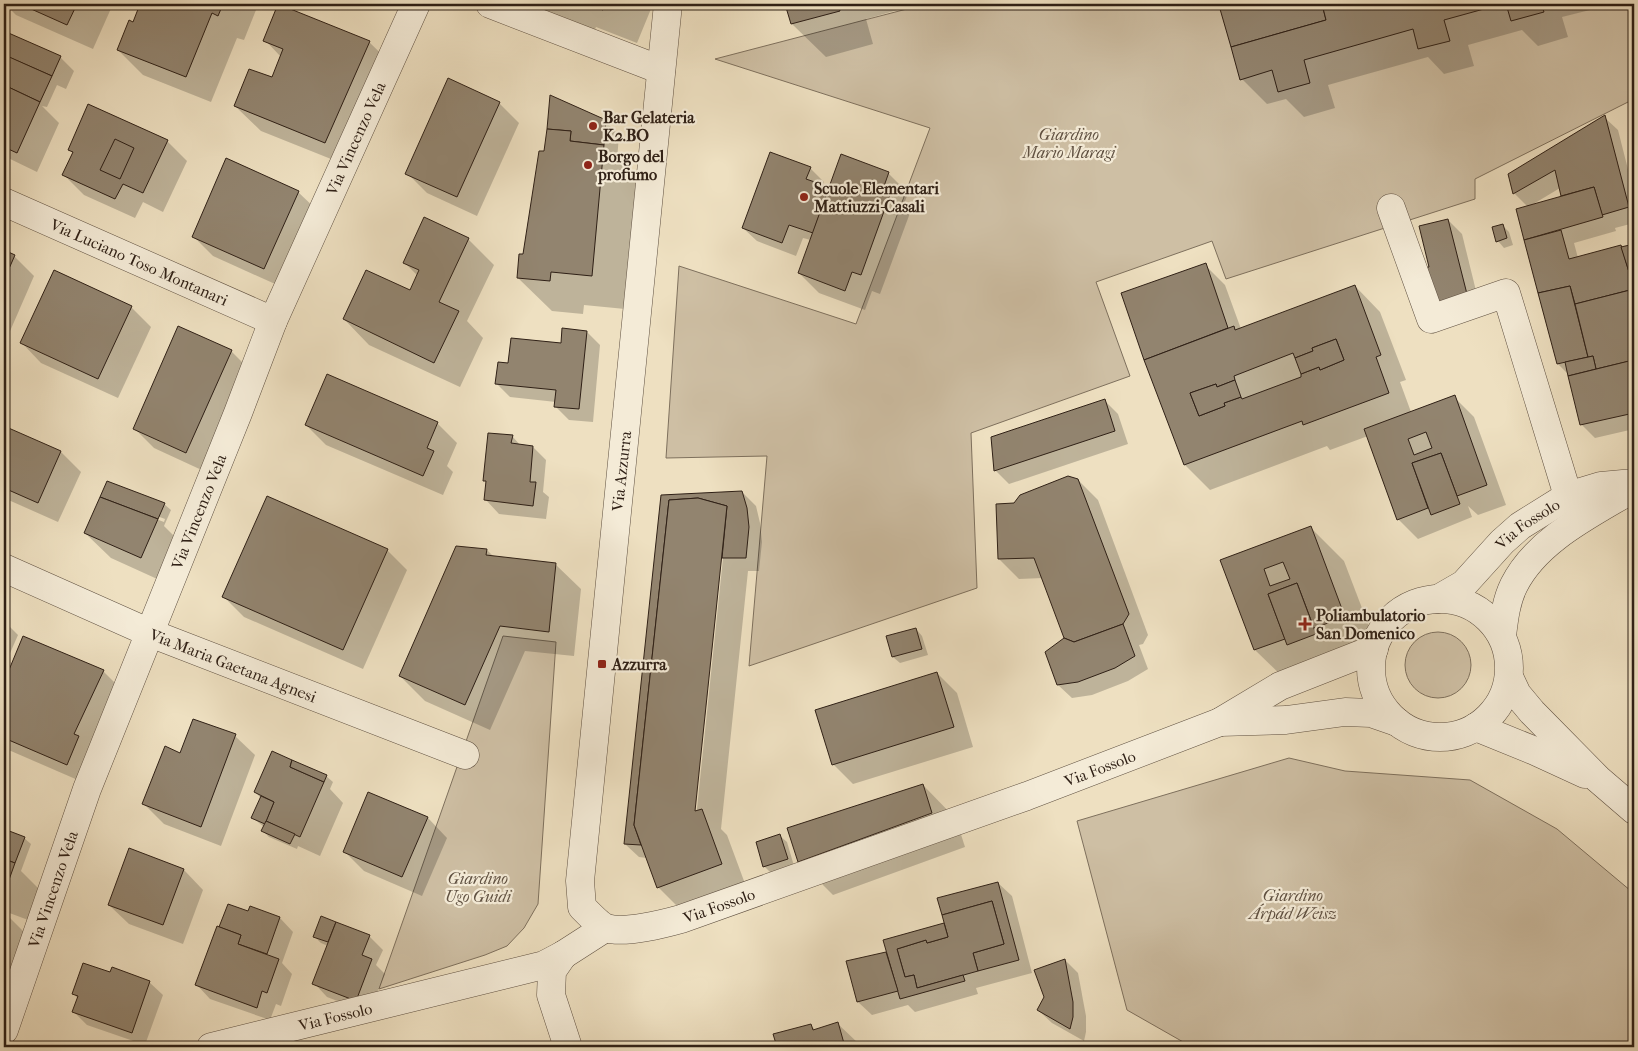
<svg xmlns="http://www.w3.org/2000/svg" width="1638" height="1051" font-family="'IM FELL French Canon',serif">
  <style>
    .green { fill: #cebfa4; stroke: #7e705d }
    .shadow { fill: #0003; fill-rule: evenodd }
    .building { fill: #92846f; stroke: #2f2016; fill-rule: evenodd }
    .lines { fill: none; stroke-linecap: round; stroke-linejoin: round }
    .minor-casing { stroke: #5f5041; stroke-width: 29 }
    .tertiary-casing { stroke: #5f5041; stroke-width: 29 }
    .minor { stroke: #f4ebd7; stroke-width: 28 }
    .tertiary { stroke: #f4ebd7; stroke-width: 28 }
    .poi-dot { fill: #8f2418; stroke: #f4ebd7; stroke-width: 2 }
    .labels { text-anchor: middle; stroke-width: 4.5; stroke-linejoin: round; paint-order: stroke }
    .poi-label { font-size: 16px; font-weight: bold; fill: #2f2016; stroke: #f4ebd7; text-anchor: start }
    .park-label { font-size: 16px; font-style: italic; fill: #5f5041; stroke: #f4ebd7 }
    .street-label { font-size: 16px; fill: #2f2016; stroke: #f4ebd7 }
  </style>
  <rect width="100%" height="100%" fill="#eee0c1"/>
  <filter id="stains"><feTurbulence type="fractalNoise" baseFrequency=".004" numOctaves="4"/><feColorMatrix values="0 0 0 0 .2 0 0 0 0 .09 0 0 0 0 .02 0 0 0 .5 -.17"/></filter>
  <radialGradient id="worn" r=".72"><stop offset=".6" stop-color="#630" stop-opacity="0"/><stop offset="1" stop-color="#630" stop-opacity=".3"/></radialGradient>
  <!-- green -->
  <g class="green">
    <path d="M926,4h708v95l-159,80v20l-249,80 -14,-38 -116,41 34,94 -159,57 6,155 -228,78 18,-210 -101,2 13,-192 177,58 74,-196 -215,-69z"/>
    <circle cx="1438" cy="665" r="33"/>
    <path d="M503,636l53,6 -18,262 -14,24 -17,18 -22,9 -106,34z"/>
    <path d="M1289,758l56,13 125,9 87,49 74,62 3,5v151h-442l-65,-37 -50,-189z"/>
  </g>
  <!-- shadow -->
  <g class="shadow">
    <path d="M5,4h108l-20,45 -77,-34z"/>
    <path d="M141,4h109l6,6 -12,30 -7,-2 -26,64 -68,-27 -25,-25 16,-26z"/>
    <path d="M521,4h132l-16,39 -41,-16 -2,5z"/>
    <path d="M786,4h133l-53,15 7,25 -47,13 -34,-33z"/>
    <path d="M1243,4h350l1,5 -32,8 6,20 -30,9 -16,-16 -54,15 6,21 -30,8 -16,-17 -100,28 7,23 -31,9 -18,-18 -19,5 -25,-25 -20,-69z"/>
    <path d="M4,32l56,25 14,14 -8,18 -9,-4 -10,22 -5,-1 17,17 -22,49 -33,-16z"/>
    <path d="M265,40l104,2 26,25 -44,100 -90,-36 -26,-25 37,-27 9,-22z"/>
    <path d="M499,103l20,20 -42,93 -50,-23 -20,-20z"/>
    <path d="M1604,117l14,13 16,63v30l-19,5 1,3 -42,12 4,15 56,-13v184l-39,9 -14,-14 -12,-49 -11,-11 -41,-154 11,-3 -14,-14 -4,-19zM1560,188l3,9 -33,9z"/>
    <path d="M605,121l14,14 -2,25 20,20 -12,129 -41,-4 -1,9 -31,-3 -34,-33 7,-22 20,-103z"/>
    <path d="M167,141l20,20 -24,51 -20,-10 -8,16 -51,-23 -20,-20 10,-21 -5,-5z"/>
    <path d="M810,168l14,14 -2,4 8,3 58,-16 20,20 -5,14 7,6 -30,81 -8,-3 -7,19 -46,-17 -20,-20 12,-33 -8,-2 -7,18 -39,-15 -14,-13z"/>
    <path d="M298,192l20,19 -34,77 -71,-32 -20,-20z"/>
    <path d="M425,219l43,20 26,26 -27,56 16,17 -23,49 -91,-42 -25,-26 66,-27 8,-16 -13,-13z"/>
    <path d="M1448,220l14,14 19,77 -50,-43z"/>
    <path d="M1502,225l7,7 4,13 -9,3 -6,-7z"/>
    <path d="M4,251l10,5 20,20 -30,69z"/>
    <path d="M1205,265l20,20 16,44 114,-43 25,26 26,68 -6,2 11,30 43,-15 20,20 32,88 -28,10 -10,-9 4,11 -54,22 -20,-20 -30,-83 -38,14 -3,-4 -117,44 -25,-25 -40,-106z"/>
    <path d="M131,307l20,20 -33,71 -77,-35 -19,-20z"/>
    <path d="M587,332l13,13 -7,77 -24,-2 -13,-13v-5l-46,-5 -13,-13 13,-19 52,-20z"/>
    <path d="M231,351l20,20 -45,101 -52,-24 -20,-20z"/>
    <path d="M1105,401l13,13 10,30 -119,40 -13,-13 -4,-33z"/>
    <path d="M437,423l20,20 -10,23 6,6 -10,23 -117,-50 -20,-20z"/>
    <path d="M4,427l57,25 20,20 -23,50 -54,-24z"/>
    <path d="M512,436l9,10 12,1 13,13 -3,32 6,5 -3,22 -47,-5 -13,-14 1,-17 -2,-3z"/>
    <path d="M1078,480l20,20 50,135 -5,9 -4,1 9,24 -20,12 -36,14 -20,3 -14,-13 8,-47 -23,-60 -24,1 -20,-20 16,-54z"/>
    <path d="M108,482l56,22 7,6 -7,16 19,19 -17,38 -55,-25 -26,-25zM108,498l57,21 -1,3 -56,-21z"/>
    <path d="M742,492l14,14 4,17 2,19 -3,29h-11l-27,258 6,6 20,54 -63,24 -26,-26 -11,-29 -8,-1 -14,-13 37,-348zM721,555l2,3 -27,260h-3z"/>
    <path d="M268,497l119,53 20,20 -44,99 -119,-52 -20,-20z"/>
    <path d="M1311,528l33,33 34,89 -89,33 -34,-33 -33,-89z"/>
    <path d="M487,550l7,7 61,7 26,25 -7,67 -49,-5 -35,79 -65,-29 -25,-25z"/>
    <path d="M4,621l14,14 -14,32z"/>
    <path d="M916,629l6,7 6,19 -28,8 -7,-6 -5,-20z"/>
    <path d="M24,637l79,34 20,20 -36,93 -83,-36v-63z"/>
    <path d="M937,673l20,20 16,54 -120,37 -20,-20z"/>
    <path d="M235,736l20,19 -34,91 -57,-22 -20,-20 37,-50z"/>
    <path d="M326,776l7,6 -3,7 13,14 -23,53 -22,-10 -1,3 -28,-12 -7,-7 2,-3 -11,-9 8,-20 -6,-6z"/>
    <path d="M923,785l33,34 9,28 -132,48 -34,-34z"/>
    <path d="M369,793l59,25 19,20 -25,58 -58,-25 -20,-20z"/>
    <path d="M4,831l20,7 7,6 -10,27 27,27 -9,26 -35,-13z"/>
    <path d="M780,836l7,6 7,24 -23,7 -7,-7z"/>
    <path d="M129,850l55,20 19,20 -20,54 -54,-20 -20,-19z"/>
    <path d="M998,883l14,13 20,77 -56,15 2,6 -63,18 -7,-7 -36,10 -14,-13 -10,-40 40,-10 -4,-11 62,-17z"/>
    <path d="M251,908l29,10 13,14 -11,31 10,11 -11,32 -5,-2 -6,16 -60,-21 -13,-14 23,-56 29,-16z"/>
    <path d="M4,913l3,2 33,33 -36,41z"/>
    <path d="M322,918l47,18 14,14 -7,15 9,9 -16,39 -42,-16 -13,-14 14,-37 -7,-3 -6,-6z"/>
    <path d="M1065,960l13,13 8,43v16l-2,9 -32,-18 -14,-13z"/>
    <path d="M111,974l38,8 14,13 -18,50 -58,-20 -13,-13 4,-13 -4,-5z"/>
    <path d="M838,1024l20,19 1,4h-91l-1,-1 10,-3 34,-18 4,5z"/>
  </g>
  <!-- building -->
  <g class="building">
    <path d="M20,4h57l-10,21z"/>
    <path d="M140,4h83l-5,12 -6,-3 -26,64 -69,-27 12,-30 4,2z"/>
    <path d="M278,4l92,37 -45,102 -91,-37 15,-37 23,8 11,-28 -20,-8z"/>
    <path d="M587,4h19l-3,6z"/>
    <path d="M785,4h53l2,7 -49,13z"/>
    <path d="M1238,4h84l4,16 -95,27 -11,-38z"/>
    <path d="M1322,4h180l-58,16 6,21 -32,8 -5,-20 -109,31 6,23 -32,9 -6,-22 -32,10 -9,-33 95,-27z"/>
    <path d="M1506,4h35l3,8 -33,9z"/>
    <path d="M4,31l57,25 -9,20 -48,-21z"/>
    <path d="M7,56l45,20 -12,26 -36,-17v-22z"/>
    <path d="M448,78l52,24 -43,95 -52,-23z"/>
    <path d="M4,85l36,17 -23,51 -13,-6z"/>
    <path d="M550,95l56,25 -2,25 -34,-4 1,-10 -24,-2z"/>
    <path d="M88,104l80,36 -25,53 -20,-9 -8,15 -53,-24 11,-23 -5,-2z"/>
    <path d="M1605,115l24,92 -27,8 -8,-28 -33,9 -6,-26 -42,24 -5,-20z"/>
    <path d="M547,129l24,2 -1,10 34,4 -12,131 -41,-4 -1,9 -33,-3 2,-24h4l16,-103h5z"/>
    <path d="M115,139l19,9 -14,31 -20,-9z"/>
    <path d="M770,152l41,15 -5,12 23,8 -16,46 -24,-8 -7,18 -40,-15z"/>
    <path d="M841,154l48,18 -6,17 8,3 -30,83 -9,-3 -7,19 -47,-18z"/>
    <path d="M226,158l73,33 -35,78 -72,-32z"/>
    <path d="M1594,187l9,30 -79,23 -8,-31z"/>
    <path d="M424,217l45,21 -30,64 20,9 -25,52 -91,-44 23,-49 44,20 9,-20 -16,-7z"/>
    <path d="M1448,219l20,79 -36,9 -9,-39 6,-1 -10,-41z"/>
    <path d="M1503,224l4,14 -11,4 -4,-15z"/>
    <path d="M1561,230l8,29 52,-14 13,44 -59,15 -5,-18 -32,7 -14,-53z"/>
    <path d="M1634,244v26l-5,2 -8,-25z"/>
    <path d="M4,250l11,5 -11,25z"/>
    <path d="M1206,263l22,65 -84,32 -23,-67z"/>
    <path d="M54,270l78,36 -34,73 -78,-36z"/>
    <path d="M1355,285l26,70 -5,2 13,36 -86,32 -1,-4 -118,44 -40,-105 90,-34 1,4zM1336,339l8,21 -24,10 -1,-3 -18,7v3l-59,22 -1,-2 -17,6 1,3 -26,10 -9,-23 26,-9 1,3 18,-7 -1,-4 59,-23 2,5 18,-7 -1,-3z"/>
    <path d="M1570,286l18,71 -31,7 -19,-71z"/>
    <path d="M1634,289v71l-38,9 -3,-13 -5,1 -13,-53z"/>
    <path d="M178,326l54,24 -46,103 -53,-24z"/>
    <path d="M562,328l25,3 -8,78 -25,-2 2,-17 -61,-6 3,-22 10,1 3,-25 50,5z"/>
    <path d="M1336,339l8,21 -24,10 -1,-3 -18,7 -6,-16 18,-7 -1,-3z"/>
    <path d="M1593,356l3,13 -28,7 -3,-14z"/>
    <path d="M1629,361l5,22v30l-54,12 -12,-49z"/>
    <path d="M327,374l111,48 -11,26 7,3 -11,25 -118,-51z"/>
    <path d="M1235,380l6,17 -17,6 1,3 -26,10 -9,-23 26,-9 1,3z"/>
    <path d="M1455,395l32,90 -30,11 -16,-43 -29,10 16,45 -31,12 -33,-91zM1426,432l6,16 -18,7 -6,-16z"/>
    <path d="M1105,399l10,32 -121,40 -3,-34z"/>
    <path d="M4,426l57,25 -23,52 -34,-15z"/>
    <path d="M488,433l25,2 -2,8 22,3 -3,36h6l-3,24 -49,-6 2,-19h-3z"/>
    <path d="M1441,453l19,51 -29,11 -19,-52z"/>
    <path d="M1068,476l10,3 51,135 -6,10 -49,18 -10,-4 -30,-80 -36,1 -2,-55 18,-1 6,-8z"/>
    <path d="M107,481l58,22 -7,16 -58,-22z"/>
    <path d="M742,491l5,17 2,19 -3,31h-24l5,-52 -29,-8 -29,2 -35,325 7,20 -17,-1 37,-349z"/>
    <path d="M267,496l121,53 -45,101 -121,-53z"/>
    <path d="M100,497l58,22 -17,39 -57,-25z"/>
    <path d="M698,498l29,8 -32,305 7,-2 20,55 -65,24 -23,-63 35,-325z"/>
    <path d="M1311,526l34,91 -31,11 -17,-45 -29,11 17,45 -31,11 -34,-90zM1283,562l7,17 -20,7 -6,-17z"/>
    <path d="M456,546l31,3 -1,6 70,8 -7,69 -49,-6 -35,79 -66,-29z"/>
    <path d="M1297,583l19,51 -29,11 -19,-51z"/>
    <path d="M1123,624l12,32 -20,12 -37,14 -21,3 -12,-33 19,-14 10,4z"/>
    <path d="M916,628l6,21 -30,8 -6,-21z"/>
    <path d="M23,636l81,34 -30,64 5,2 -12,29 -63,-27v-56z"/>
    <path d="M937,672l17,55 -122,38 -17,-55z"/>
    <path d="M193,719l43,15 -35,93 -59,-23 23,-58 15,7z"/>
    <path d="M272,751l20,9 -2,7 34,15 -24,55 -34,-16 8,-19 -20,-10z"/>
    <path d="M292,760l35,15 -3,7 -34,-15z"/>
    <path d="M923,784l9,29 -134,49 -11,-34z"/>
    <path d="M368,792l60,25 -26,60 -59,-25z"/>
    <path d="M261,796l13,6 -9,22 -14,-6z"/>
    <path d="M266,821l29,13 -5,10 -29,-13z"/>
    <path d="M4,829l21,8 -10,26 -11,-4z"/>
    <path d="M780,834l8,25 -25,8 -7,-25z"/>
    <path d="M129,848l55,21 -21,56 -55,-20z"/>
    <path d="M4,859l11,4 -10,28 -1,-1z"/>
    <path d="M998,882l21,78 -41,11 -5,-18 31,-9 -12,-43 -50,14 -5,-17z"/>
    <path d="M992,901l12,43 -31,9 5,18 -61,17 -3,-13 -9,2 -8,-28 29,-9 1,3 21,-6 -6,-22z"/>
    <path d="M228,904l20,7 2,-5 30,11 -13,37 -29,-10 3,-9 -22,-8z"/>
    <path d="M321,916l15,6 -8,20 -15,-5z"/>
    <path d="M336,922l34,13 -8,20 10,4 -16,42 -44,-17z"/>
    <path d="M944,923l4,14 -21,6 -1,-3 -29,9 8,28 9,-2 3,13 46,-13 2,6 -65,18 -17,-59z"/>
    <path d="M217,926l24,9 -3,9 41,15 -12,34 -5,-2 -5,17 -62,-23z"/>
    <path d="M886,952l12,39 -41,11 -11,-41z"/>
    <path d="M1065,959l8,43v15l-3,12 -33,-19 7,-13 -10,-27z"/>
    <path d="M83,963l27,9 2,-5 38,14 -18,52 -60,-21 6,-16 -6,-2z"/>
    <path d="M838,1022l7,25h-68l-4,-13 38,-10 2,6z"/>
    <path d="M776,1042l1,5h-11v-2z"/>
  </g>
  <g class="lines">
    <defs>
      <g id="minor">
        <path id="s1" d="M4,202l269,119"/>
        <path d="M1391,208l40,111 75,-26 62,203"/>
        <path id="s2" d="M4,568l146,65 315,122"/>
        <path d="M1509,677l8,17 15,18 66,67 36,31"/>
        <path d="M1476,727l59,24 50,23"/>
        <path d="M563,955l-11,16 -1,24 17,52"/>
        <path id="s3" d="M4,1030l83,-241 151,-376 35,-92 143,-317"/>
        <path id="s4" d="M211,1047l333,-82 19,-10 42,-27"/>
      </g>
      <g id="tertiary">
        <path d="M490,4l171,66"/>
        <path id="s5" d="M668,4l-88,877 2,26c5,5 17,18 24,21 17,6 57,-4 75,-9l346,-123 193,-74 60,-36 94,-37"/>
        <path id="s6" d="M1438,599l26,-15 38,-42 18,-16 48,-30 33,-10 33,-3"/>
        <circle cx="1440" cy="668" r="69"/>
        <path d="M1502,636c2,-17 4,-35 12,-51 23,-46 79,-72 120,-97"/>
        <path d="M1220,722l66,-2 59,-8 26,1 26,9"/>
      </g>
    </defs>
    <!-- minor casing -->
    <use href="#minor" class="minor-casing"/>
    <!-- tertiary casing -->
    <use href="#tertiary" class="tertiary-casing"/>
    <!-- minor -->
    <use href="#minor" class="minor"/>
    <!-- tertiary -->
    <use href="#tertiary" class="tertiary"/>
  </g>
  <!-- markers -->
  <g class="poi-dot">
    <circle cx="593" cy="126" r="5"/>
    <circle cx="588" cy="165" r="5"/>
    <circle cx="804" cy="197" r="5"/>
    <path d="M1302.5 616.5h5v5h5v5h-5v5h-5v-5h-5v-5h5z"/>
    <rect x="597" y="659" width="10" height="10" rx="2.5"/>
  </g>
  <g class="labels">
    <!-- poi labels -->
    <g class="poi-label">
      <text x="603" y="123">Bar Gelateria<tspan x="603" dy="18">K2.BO</tspan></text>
      <text x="598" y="162">Borgo del<tspan x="598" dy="18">profumo</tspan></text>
      <text x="814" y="194">Scuole Elementari<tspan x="814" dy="18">Mattiuzzi-Casali</tspan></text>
      <text x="1316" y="621">Poliambulatorio<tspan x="1316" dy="18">San Domenico</tspan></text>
      <text x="612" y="670">Azzurra</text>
    </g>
    <!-- park labels -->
    <g class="park-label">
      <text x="1069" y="140">Giardino<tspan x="1069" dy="18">Mario Maragi</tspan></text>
      <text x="478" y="884">Giardino<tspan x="478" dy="18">Ugo Guidi</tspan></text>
      <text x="1293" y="901">Giardino<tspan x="1293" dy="18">Árpád Weisz</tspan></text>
    </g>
    <!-- street labels -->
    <g class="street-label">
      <text dy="6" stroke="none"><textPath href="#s3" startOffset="959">Via Vincenzo Vela</textPath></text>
      <text dy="6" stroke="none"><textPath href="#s1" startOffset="148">Via Luciano Toso Montanari</textPath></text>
      <text transform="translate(621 471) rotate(-84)" y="6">Via Azzurra</text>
      <text dy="6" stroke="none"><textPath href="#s3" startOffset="554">Via Vincenzo Vela</textPath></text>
      <text dy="6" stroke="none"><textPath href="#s6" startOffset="118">Via Fossolo</textPath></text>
      <text dy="6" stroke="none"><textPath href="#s2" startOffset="249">Via Maria Gaetana Agnesi</textPath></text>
      <text dy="6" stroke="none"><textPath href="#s5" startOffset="1461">Via Fossolo</textPath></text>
      <text dy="6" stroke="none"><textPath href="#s3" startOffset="149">Via Vincenzo Vela</textPath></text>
      <text dy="6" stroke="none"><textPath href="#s5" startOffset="1056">Via Fossolo</textPath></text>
      <text dy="6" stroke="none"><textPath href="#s4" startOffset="128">Via Fossolo</textPath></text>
    </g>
  </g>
  <!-- margin -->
  <rect width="1638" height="1051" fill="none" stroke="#eee0c1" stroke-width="20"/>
  <rect x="5" y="5" width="1628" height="1041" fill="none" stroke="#2f2016" stroke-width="2.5"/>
  <rect x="10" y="10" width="1618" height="1031" fill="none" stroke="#2f2016"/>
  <rect width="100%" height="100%" filter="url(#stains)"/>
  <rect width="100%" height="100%" fill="url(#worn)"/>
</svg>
